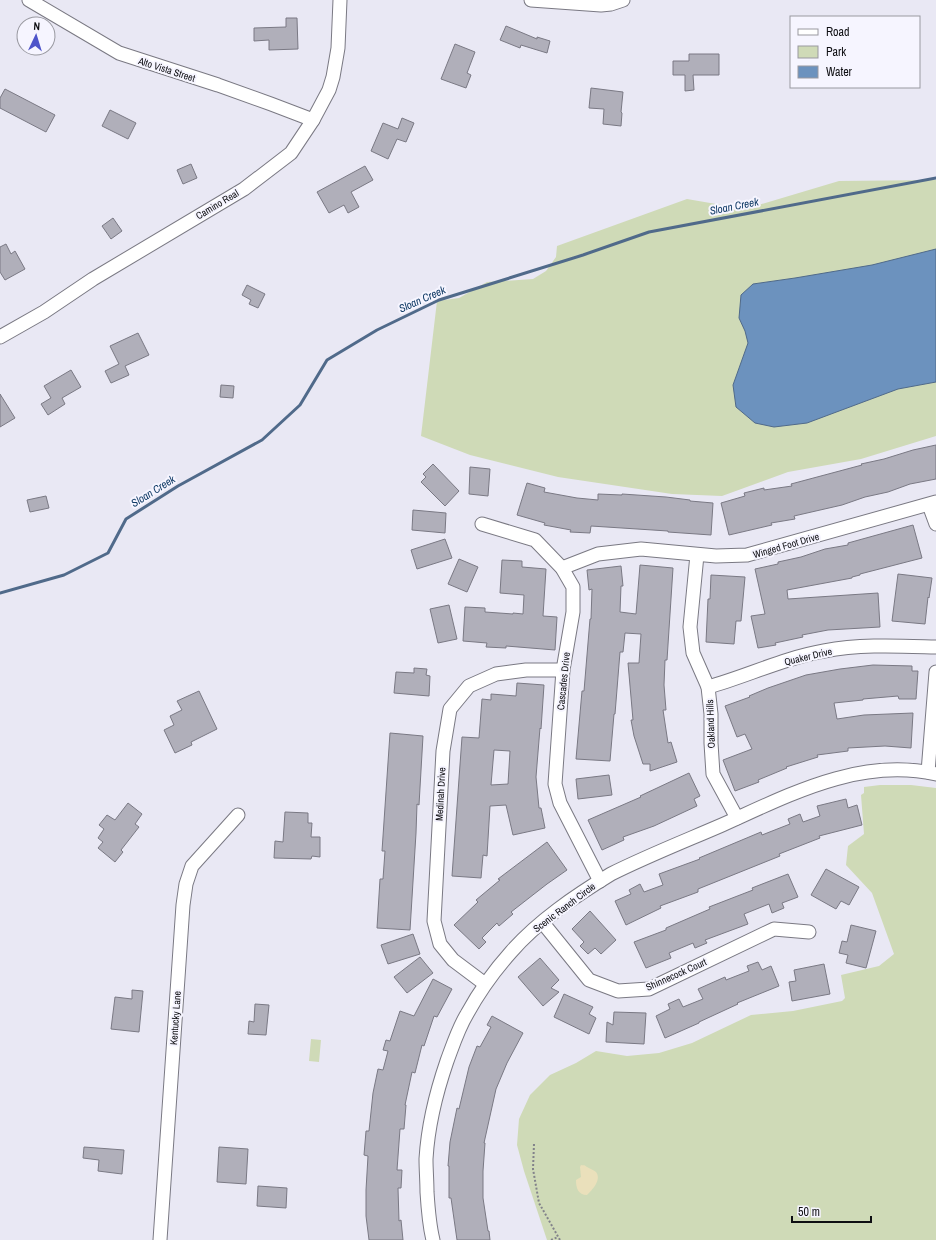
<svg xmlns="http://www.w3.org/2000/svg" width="936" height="1240" font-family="'Archivo Narrow',sans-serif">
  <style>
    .green { fill: #cfdab7 }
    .sand { fill: #eae0bb }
    .water { fill: #6c92be; stroke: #506a8a }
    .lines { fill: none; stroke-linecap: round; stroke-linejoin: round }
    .stream { stroke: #506a8a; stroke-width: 3 }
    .building { fill: #b0afba; stroke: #7a7984; fill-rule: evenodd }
    .minor-casing { stroke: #7a7983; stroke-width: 15 }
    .path { stroke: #82828a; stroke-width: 2; stroke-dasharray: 2 2; stroke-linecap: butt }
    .minor { stroke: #fff; stroke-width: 13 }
    .labels { text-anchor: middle; stroke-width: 4; stroke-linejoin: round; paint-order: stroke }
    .street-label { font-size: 10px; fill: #0e0e12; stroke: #f6f5ff }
    .water-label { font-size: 11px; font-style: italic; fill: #113b66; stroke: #f6f5ff }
  </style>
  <rect width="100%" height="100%" fill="#e9e8f4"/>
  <!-- green -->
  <g class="green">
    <path d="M936,180v256l-75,23 -73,13 -66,24 -50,-2 -114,-17 -88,-22 -49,-19 16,-135 22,-3 28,-16 46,-3 13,-8 10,-14 1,-11 130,-47 58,10 94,-28z"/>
    <path d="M880,785h31l25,3v452h-389l-23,-69 -7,-26 2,-26 11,-24 20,-20 26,-12 20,-12 31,5 32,-3 33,-10 59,-28 42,-4 49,-10 3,-3 -4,-23 38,-9 15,-12 -22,-61 -26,-28 2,-19 16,-12 -3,-39 3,-2v-6z"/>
    <path d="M311,1039l10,1 -2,22 -10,-1z"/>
  </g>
  <!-- sand -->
  <path class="sand" d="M581,1165c6,1 1,-1 6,2 3,2 7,3 9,5 6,8 -4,18 -9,23 -9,0 -11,-7 -11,-15l5,-3 -1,-10z"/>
  <!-- water -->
  <path class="water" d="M936,249v133l-38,7 -91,34 -33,4 -19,-4 -19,-16 -3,-22 15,-42 -3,-12 -6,-13 2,-23 12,-11 42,-6 77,-13z"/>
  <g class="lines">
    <!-- stream -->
    <path class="stream" d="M0,593l64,-18 44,-22 18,-34 52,-33 84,-46 38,-35 27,-45 50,-30 62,-30 144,-45 66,-23 287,-54"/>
  </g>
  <!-- building -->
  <g class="building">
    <path d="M286,18h11l1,31 -29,1v-10l-15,1v-13l32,-1z"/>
    <path d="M506,26l31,13v-2l13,4 -3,12 -26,-8 -1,3 -20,-8z"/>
    <path d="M455,44l20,8 -8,21 4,2 -5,13 -25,-9z"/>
    <path d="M689,54h30v21h-26l1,15 -9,1v-16h-12v-14h16z"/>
    <path d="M591,88l32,4 -2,20 1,1 -1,13 -18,-2 1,-15 -15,-1z"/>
    <path d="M5,89l50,26 -9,17 -46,-24v-10z"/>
    <path d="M110,110l26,13 -8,16 -26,-13z"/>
    <path d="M402,118l12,5 -8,19 -9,-3 -9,20 -17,-8 12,-28 15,6z"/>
    <path d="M191,164l6,14 -14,6 -6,-14z"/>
    <path d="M365,166l8,14 -22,12 8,15 -11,6 -4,-8 -15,8 -12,-21z"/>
    <path d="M113,218l9,13 -11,8 -9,-13z"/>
    <path d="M6,244l5,10 4,-3 10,18 -20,11 -5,-8v-25z"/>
    <path d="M247,285l18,9 -7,14 -9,-4 2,-4 -9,-5z"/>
    <path d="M138,333l11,22 -24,11 4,9 -18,8 -6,-12 14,-7 -9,-18z"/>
    <path d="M71,370l10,17 -19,11 3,6 -17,11 -7,-11 10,-6 -7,-12z"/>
    <path d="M221,385l13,1 -1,12 -13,-1z"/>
    <path d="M0,394l15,24 -15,9z"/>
    <path d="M936,445v34l-26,5 -22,8 -23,5 -23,8 -48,11 1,3 -24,4 1,2 -43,10 -8,-32 24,-7 -1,-3 20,-5v2l28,-4 -1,-2 71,-19 -1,-1 23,-5 29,-9z"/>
    <path d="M433,464l26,27 -14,15 -24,-24 5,-5 -3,-3z"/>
    <path d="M470,467l20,2 -2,27 -19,-2z"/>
    <path d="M527,483l18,5 -1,4 33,6 21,2v-6l24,1v-1l44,3 24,3v1l23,2 -2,32 -43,-3v-1l-77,-5 -1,7 -20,-1 1,-2 -27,-5 1,-2 -28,-8z"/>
    <path d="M46,496l3,12 -19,4 -3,-12z"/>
    <path d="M413,510l33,3 -1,20 -33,-3z"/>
    <path d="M913,525l9,33 -62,16v1l-8,2v1l-65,12 1,9 90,-6 2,34 -52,3 -26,5 1,2 -28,6 1,2 -18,3 -7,-32 14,-2 -10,-45 23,-5v-2l23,-5 24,-8 23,-4v-2z"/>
    <path d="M445,539l7,19 -35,11 -6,-19z"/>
    <path d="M459,559l19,8 -11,25 -19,-8z"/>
    <path d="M502,560l20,1v6l24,2 -3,47 14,1 -2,33 -49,-4v2l-20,-1 1,-4 -24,-2 2,-34 20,1v4l28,2v-1l10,1 1,-19 -24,-2z"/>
    <path d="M640,565l33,3 -6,92h-2l-1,25 2,25h-3l5,33 3,-1 6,20 -27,9v-7h-7l-9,-28 -3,-16h2l-5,-57h11l2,-29 -16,-1 -2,19h-3l-5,62h-1l-4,47 -34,-2 6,-68h2l6,-72h1l1,-30 -3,1 -2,-20 34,-4 2,20h-2l-1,26 16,2z"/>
    <path d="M898,574l34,4 -3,20 -1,-1 -3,27 -33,-3z"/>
    <path d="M711,575l34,2 -4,44h-5l-2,23 -28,-2 2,-43h2z"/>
    <path d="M449,605l8,34 -19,4 -8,-34z"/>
    <path d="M873,665l39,1v5h6l-2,28h-17l-1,-3 -35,3v1l-29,3 3,16 27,-4 49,-2 -2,35 -26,-2 -37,2v3l-31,4 1,2 -32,10 1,1 -29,12 1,2 -24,9 -12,-31 29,-11 -7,-15 -8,3 -12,-31 25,-9 -1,-1 19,-8 38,-13 34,-6z"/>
    <path d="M414,668l13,1 -1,6 4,1 -1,20 -35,-3 2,-21 18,1z"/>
    <path d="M517,683l27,2 -3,44 -1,-1 -4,49 3,31h2l4,20 -32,7 -7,-30 -16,1 -3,50 -4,-1 -2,23 -29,-2 10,-139 17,1 3,-39 9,1v-6l25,2zM494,750l16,1 -2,33 -17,1z"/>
    <path d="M199,691l18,38 -26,13 1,3 -17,8 -11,-23 10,-5 -4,-9 12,-6 -5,-9z"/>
    <path d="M390,733l33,3 -4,69 -2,-1 -1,29 -6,97 -33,-2 3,-49h3l2,-28h-3z"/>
    <path d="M689,773l11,23 -6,3 3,7 -43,20 -31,11 1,3 -22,10 -14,-30 53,-23 -1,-1z"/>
    <path d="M609,775l3,20 -34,4 -2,-20z"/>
    <path d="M846,799l2,9 9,-3 5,20 -43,11 1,2 -41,16 1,2 -82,33v3l-38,14 1,2 -35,17 -11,-24 16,-7 -2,-4 11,-6 4,8 19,-7 -4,-11 41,-15 -1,-1 62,-26 1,3 28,-11 -2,-5 12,-5 3,8 17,-6 -3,-10z"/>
    <path d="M128,803l14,11 -7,10 4,3 -18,23 2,2 -8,10 -17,-14 5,-6 -5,-4 6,-9 -5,-4 8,-10 8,5z"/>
    <path d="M285,812l23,1v10h4l-1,14h9v20l-8,-1 -1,3 -37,-1 1,-17 8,1z"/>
    <path d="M547,842l20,28 -20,14 -36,28 2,2 -14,12 -2,-3 -15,15 4,4 -7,7 -25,-24 24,-23 -2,-2 24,-20 -2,-1z"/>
    <path d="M826,869l33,18 -10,18 -8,-4 -5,8 -25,-14z"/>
    <path d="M788,874l10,23 -16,6 2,5 -12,5 -3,-9 -25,10 4,10 -43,16 2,3 -12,5 -2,-5 -24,10 2,5 -25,10 -12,-26 32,-12v-2l44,-19 -1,-2 44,-17 -1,-2z"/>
    <path d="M590,911l26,29 -15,14 -6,-6 -7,6 -8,-8 4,-4 -12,-13z"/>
    <path d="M851,925l25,6 -10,37 -20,-5 2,-8 -9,-2 3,-12 5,1z"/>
    <path d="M413,934l7,20 -32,10 -7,-19z"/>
    <path d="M420,957l13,16 -26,20 -13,-16z"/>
    <path d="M540,958l19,22 -8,8 8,4 -16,14 -25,-29z"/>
    <path d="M758,962l4,8 9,-4 8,20 -42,17 1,1 -39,18v1l-34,15 -9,-22 14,-7 -2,-5 11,-5 4,8 20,-8 -5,-10 27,-12 1,3 23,-9 -2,-5z"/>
    <path d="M824,964l6,30 -38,7 -3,-19 7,-1 -2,-11z"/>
    <path d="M433,979l19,10 -15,28 -3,-1 -10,30 -2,-1 -7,28 -3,-1 -7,33h1l-2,24h-4l-3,41h5l-1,18h-3l1,33 2,-1 2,20h-34l-3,-24v-26l2,-34 -4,-1 2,-24h3l4,-38 5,-24 5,1 5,-19 -5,-1 3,-10 4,1 10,-30 14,5z"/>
    <path d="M132,990l11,1 -4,41 -28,-3 4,-32 17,2z"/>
    <path d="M564,994l29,13 -4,7 7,4 -7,16 -35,-17z"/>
    <path d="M255,1004l14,1 -3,30 -18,-1 1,-13 5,1z"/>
    <path d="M614,1012l32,1 -2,31 -38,-2 1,-20 6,3z"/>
    <path d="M492,1016l31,17 -16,30 -11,26 -12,54h1l-2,28v27l5,33h1l1,9h-33l-6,-42h-2v-32h-1l2,-24 7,-34 2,1 10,-42 8,-21 3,1 11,-20 -4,-2z"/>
    <path d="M84,1147l40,3 -2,24 -24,-3 1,-11 -16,-2z"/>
    <path d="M219,1147l29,2 -2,35 -29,-2z"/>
    <path d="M258,1186l29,2 -1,20 -29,-2z"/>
  </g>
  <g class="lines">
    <defs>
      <g id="minor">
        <path d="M29,0l90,53 99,32 53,19 42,16"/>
        <path d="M531,0l70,5 10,-1 12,-4"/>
        <path d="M0,337l44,-25 49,-33 151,-90 47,-36 22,-33 16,-30 4,-13 5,-29 2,-48"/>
        <path d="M929,505l7,19"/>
        <path d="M482,524l53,16 27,28 11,19v25l-10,58 -8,114 5,19 40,78"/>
        <path d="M697,555l-7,72 3,26 15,34 3,27v29l2,31 24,44"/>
        <path d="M562,568l36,-14 43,-5 75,7 31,-1 189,-53"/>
        <path d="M708,687c39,-11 76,-29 116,-36 37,-7 74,-5 112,-4"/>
        <path d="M928,772l8,-100"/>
        <path d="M543,923l46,57 29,11 31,-2 125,-60 35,3"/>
        <path d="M485,984l-32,-24 -13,-16 -6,-23 9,-170 7,-42 19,-23 27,-12 30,-4h37"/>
        <path d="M160,1240l23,-335 3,-21 6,-18 46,-51"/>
        <path d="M433,1240c-4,-16 -5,-32 -6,-48 0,-11 -1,-22 -1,-33 2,-34 10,-66 21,-98 6,-16 11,-32 20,-47 12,-22 27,-43 44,-62 27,-31 64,-56 100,-78 36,-18 74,-33 111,-49 67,-30 137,-68 214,-51"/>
      </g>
    </defs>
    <!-- minor casing -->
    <use href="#minor" class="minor-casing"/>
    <!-- path -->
    <g class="path">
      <path d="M534,1144l-1,25 6,34 21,37"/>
      <path d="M551,1240l7,-3"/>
    </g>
    <!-- minor -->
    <use href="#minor" class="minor"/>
  </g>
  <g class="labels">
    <!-- street labels -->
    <g class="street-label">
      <text transform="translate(167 69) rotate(18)" y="4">Alto Vista Street</text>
      <text transform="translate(217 204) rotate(-31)" y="4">Camino Real</text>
      <text transform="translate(786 545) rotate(-16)" y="4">Winged Foot Drive</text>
      <text transform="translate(808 656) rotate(-13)" y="4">Quaker Drive</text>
      <text transform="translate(563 681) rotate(-84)" y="4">Cascades Drive</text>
      <text transform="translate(710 724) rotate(-92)" y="4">Oakland Hills</text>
      <text transform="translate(440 794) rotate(-87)" y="4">Medinah Drive</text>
      <text transform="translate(564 907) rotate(-37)" y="4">Scenic Ranch Circle</text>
      <text transform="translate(676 974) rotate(-24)" y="4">Shinnecock Court</text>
      <text transform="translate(175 1018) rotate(-86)" y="4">Kentucky Lane</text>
    </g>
    <!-- water labels -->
    <g class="water-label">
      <text transform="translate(734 206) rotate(-11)" y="4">Sloan Creek</text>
      <text transform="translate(422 299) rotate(-24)" y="4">Sloan Creek</text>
      <text transform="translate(153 491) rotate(-32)" y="4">Sloan Creek</text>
    </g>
  </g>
  <!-- legend -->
  <rect x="790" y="16" width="130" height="72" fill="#f6f5ff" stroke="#9999a0"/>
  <rect x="798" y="29" width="20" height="6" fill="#ffffff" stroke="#9999a0"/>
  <text x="826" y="36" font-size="12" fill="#0e0e12">Road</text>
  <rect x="798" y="46" width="20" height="12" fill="#cfdab7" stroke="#9999a0"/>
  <text x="826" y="56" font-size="12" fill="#0e0e12">Park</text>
  <rect x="798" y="66" width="20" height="12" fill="#6c92be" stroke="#9999a0"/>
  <text x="826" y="76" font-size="12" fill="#0e0e12">Water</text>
  <!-- north arrow -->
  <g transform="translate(36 36) rotate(4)"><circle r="19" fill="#f6f5ff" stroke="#9999a0"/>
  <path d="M0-3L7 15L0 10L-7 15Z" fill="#4e54ca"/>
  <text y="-6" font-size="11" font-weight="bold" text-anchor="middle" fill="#0e0e12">N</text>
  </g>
  <!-- scale -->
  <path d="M792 1216v6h79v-6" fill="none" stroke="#0e0e12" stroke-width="2"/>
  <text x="798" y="1216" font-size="12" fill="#0e0e12" stroke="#f6f5ff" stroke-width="3" paint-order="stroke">50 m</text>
</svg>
